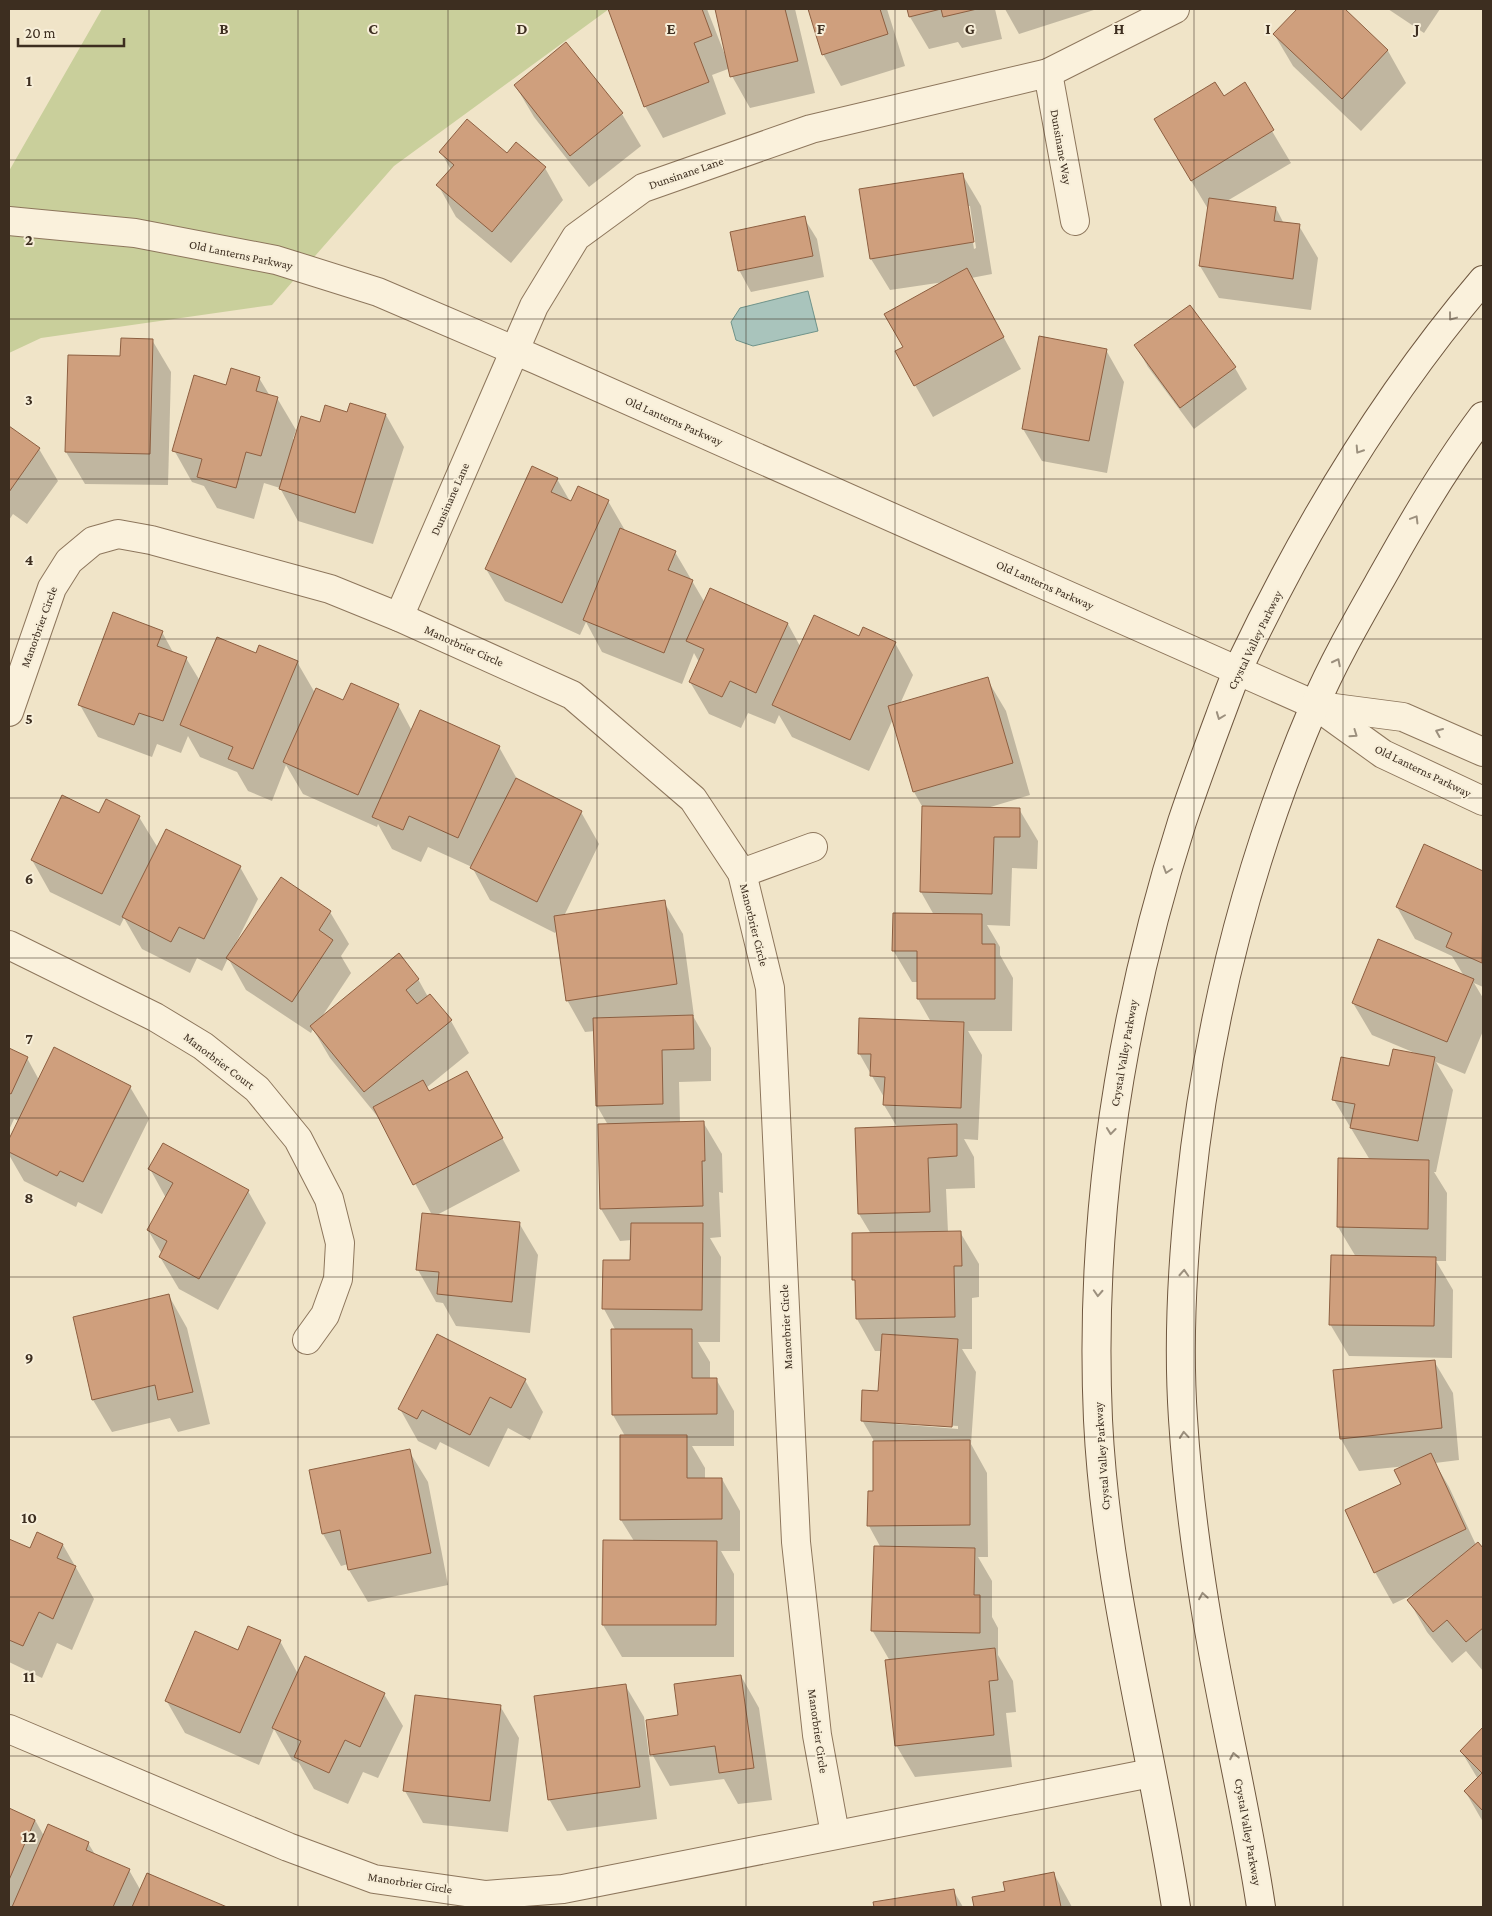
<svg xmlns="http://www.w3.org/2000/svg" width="1492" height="1916" font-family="'Crimson Pro',serif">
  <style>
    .green { fill: #c9cf9b }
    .water { fill: #a9c4bc; stroke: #6f938a }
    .shadow { fill: #0003; fill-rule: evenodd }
    .building { fill: #cf9f7d; stroke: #8d5f41 }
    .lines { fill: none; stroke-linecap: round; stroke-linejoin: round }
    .minor-casing { stroke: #8d765c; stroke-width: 30 }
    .secondary-casing { stroke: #6f573f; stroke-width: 30 }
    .minor { stroke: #faf1dc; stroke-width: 28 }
    .secondary { stroke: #faf1dc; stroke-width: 28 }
    .oneway { stroke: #9c907e }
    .grid { fill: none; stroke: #3d2e20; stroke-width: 1; stroke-opacity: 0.55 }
    .labels { text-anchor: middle; stroke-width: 4; stroke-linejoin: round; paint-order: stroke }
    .street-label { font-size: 12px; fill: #3d2e20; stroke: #f7eed8 }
    .grid-label { font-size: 16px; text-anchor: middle; font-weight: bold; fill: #3d2e20; stroke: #f7eed8; stroke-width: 4; stroke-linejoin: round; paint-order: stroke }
  </style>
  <rect width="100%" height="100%" fill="#f0e4c8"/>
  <!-- green -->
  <path class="green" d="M102,9h507l-215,157 -122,139 -231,33 -32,15v-182z"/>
  <!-- water -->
  <path class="water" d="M808,291l10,40 -65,15 -17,-6 -5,-18 9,-14z"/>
  <!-- shadow -->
  <g class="shadow">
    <path d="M613,9h94l18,46h1l-10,-46h79l20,84 -65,15 -22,-39 -16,6 14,39 -63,24 -18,-32 -36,-96z"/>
    <path d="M809,9h78l18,57 -64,20 -18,-32z"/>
    <path d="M908,9h87l7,30 -40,9 -4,-6 -29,7 -19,-32z"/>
    <path d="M1005,9h92l-78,25z"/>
    <path d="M1299,9h44l45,42 18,32 -45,48 -68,-65 -19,-32z"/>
    <path d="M1388,9h52l-16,24z"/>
    <path d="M566,44l56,70 19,32 -52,41 -55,-70 -19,-32z"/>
    <path d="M1244,84l47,79 -64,38 49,7 8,16 15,2 19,32 -7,52 -92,-12 -19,-32 8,-57 -34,-57 49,-55z"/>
    <path d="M441,152l66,3 38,13 18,32 -52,63 -55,-46 -18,-32 13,-15z"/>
    <path d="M962,174l19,32 11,68 -21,4 50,91 -88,48 -18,-32 -11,-37 40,-66 -54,8 -19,-31zM967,206h3l6,42 -2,1z"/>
    <path d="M804,218l13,21 7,38 -73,15 -12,-22z"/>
    <path d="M1189,306l46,62 12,21 -53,40 -46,-62 -12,-21z"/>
    <path d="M152,340l19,32 -3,113 -83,-1 -19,-32 56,-94z"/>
    <path d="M1106,350l18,32 -17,91 -65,-12 -19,-32z"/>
    <path d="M259,378l11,18 7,2 19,32 -3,9 2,1 52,-26 39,1 18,32 -31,97 -75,-23 -18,-33 -16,-5 -10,36 -37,-11 -13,-22 -12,-4 -18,-32 53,-64z"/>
    <path d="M9,427l30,22 19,32 -31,43 -14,-10 -4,6z"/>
    <path d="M557,479l14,24 37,-2 18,31 49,20 30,51 6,-14 77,35 12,22 60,-9 35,6 18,32 -13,29 87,-25 19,32 24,84 -43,13 32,1 19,32 -1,28 -25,-1 -2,58 -23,-1 13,22v8l13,23 -1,53h-44l14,24 -4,85 -14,-1 10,18 1,31 -29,1 2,43h12l19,32v33l-7,1v51h-10l14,23 -5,72 16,29 1,84h-10l14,24v36l6,11v27l15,26 3,31 -10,1 6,54 -97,10 -19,-32 -6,-84 -18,-31 9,-82 -12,-22v-34h5v-51l-12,-21 17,-28 3,-41h-7l-18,-32 -1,-35 -2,-5 17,-45 -12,-20 38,-87 -13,-22 1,-6 -26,-46 72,-31 -13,-23v-17h-6l-19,-32 41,-35 -13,-23 2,-84 -9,-16 -21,-73 -24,52 -77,-34 -13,-22 -4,9 -27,-11 -7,15 -32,-14 -19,-32 9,-20 -5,-9 -12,31 -80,-32 -16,-30 -6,13 -75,-34 -19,-32zM895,1422l63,4v3l-63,-5z"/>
    <path d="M162,632l12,22 12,4 14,23 56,-27 41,8 18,31 29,8 54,4 14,26 87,16 18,32 64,33 18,32 -35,72 100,-14 19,32 11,82h-1l18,32v33l-32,1 1,41 23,-1 19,32 1,39 -4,-1 2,45 -11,1 11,19 -1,85h-22l12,20v17h6l18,32v35h-42l13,22v11h17l18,32v40h-19l13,23v83h-112l-19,-32 31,-84 -13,-21 4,-84 -12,-21 -1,-84h4l-12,-22 28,-48v-21l-12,1 -19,-32 7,-84 -11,-19 -2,-75 -10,1 -18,-32 -10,-70 -2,3 -65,-33 -18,-33 -44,-20 -7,15 -29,-13 -14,-25 -1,3 -74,-33 -17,-29 -14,36 -24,-10 -11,-19 -37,-15 -12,-21 -7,17 -24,-9 -5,13 -54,-20 -18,-32z"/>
    <path d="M100,815l39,2 19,31 82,19 18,32 -22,44 1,1 93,-32 19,32 -8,12 10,17 -30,45 97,-39 10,18 23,24 18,32 -43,35 3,5 38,-20 53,98 -85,45 84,7 19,32 -8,78 -74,-7 -13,-23 -7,-1 -18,-32 14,-55 -50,-93 -52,-64 -17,-29 -2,4 -65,-43 -18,-32 -6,13 -25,-13 -7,15 -48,-24 -18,-31 -4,8 -70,-34 -18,-32z"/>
    <path d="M1424,846l59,26v115l-9,-4 9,15v33l-18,43 -29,-12 17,28 -17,82h-2l13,21 -1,68h-10l17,29 -1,68 -103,-2 -19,-32 26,-67 -18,-30 1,-67h31l-36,-60 81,-47 -43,-18 -19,-32 111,-27 -12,-20 -37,-17 -18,-32z"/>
    <path d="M9,1050l18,8 12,22 91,7 19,32 -47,95 -24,-12 -2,5 -52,-26 -15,-26v-13l10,-21 -5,-2 -5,11z"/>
    <path d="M150,1169l98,22 18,32 -48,87 -39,-21 -19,-32 2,-3 -14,-24 18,-32z"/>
    <path d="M169,1296l18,32 23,96 -32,8 -8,-14 -58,14 -19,-32 -19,-82z"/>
    <path d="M1434,1361l19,32 6,67 -24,3 14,24 27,58 2,-1 5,6v121l-17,-20 -14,12 -25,-31 -18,-31 7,-8 -23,11 -18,-32 28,-87 3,-19 -47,5 -18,-32z"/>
    <path d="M525,1380l18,32 -13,28 -22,-12 -19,39 -49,-25 -4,8 -18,-9 -18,-32z"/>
    <path d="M409,1451l19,31 20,103 -80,17 -19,-32 -1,-6 -7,2 -18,-32z"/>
    <path d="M9,1540l22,10 32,-5 31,54 -22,51 -15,-7 -15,35 -33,-16z"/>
    <path d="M280,1641l18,33 86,20 19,32 -25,52 -15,-6 -15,32 -34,-15 -15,-26 -7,-3 -18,-31 -15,36 -74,-32 -19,-33 72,-49z"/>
    <path d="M741,1676l18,32 13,92 -34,4 -14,-25 -54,7 -18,-32 28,-38z"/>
    <path d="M625,1685l19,32 13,102 -90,12 -18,-32z"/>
    <path d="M500,1706l19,32 -11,94 -85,-9 -18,-32z"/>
    <path d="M1483,1729v93l-18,-31 13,-12 -17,-28z"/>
    <path d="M9,1809l26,11 9,16 44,7 8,13 33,14 12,21 7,-17 76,33h-215z"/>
    <path d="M1054,1874l18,33h-97l-1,-9 32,-6z"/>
    <path d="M953,1890l10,17h-88v-4z"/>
  </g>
  <!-- building -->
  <g class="building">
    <path d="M608,9h94l10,27 -18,7 15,39 -65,25z"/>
    <path d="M715,9h70l13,52 -68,16z"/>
    <path d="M808,9h72l8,25 -66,21z"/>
    <path d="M907,9h70l-34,8 -2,-8 -32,8z"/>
    <path d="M1297,9h48l43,41 -46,49 -69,-65z"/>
    <path d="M566,42l57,71 -53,43 -56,-71z"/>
    <path d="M1215,82l9,14 21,-14 29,48 -83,51 -37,-62z"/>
    <path d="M467,119l40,34 9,-11 30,25 -54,65 -56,-47 18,-20 -15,-13z"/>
    <path d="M963,173l11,69 -104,17 -11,-70z"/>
    <path d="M1209,198l67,9 -2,14 26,3 -7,55 -94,-13z"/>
    <path d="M805,216l8,40 -75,15 -8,-39z"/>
    <path d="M967,268l37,69 -90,49 -19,-35 8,-4 -19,-33z"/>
    <path d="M1190,305l46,62 -56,41 -46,-63z"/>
    <path d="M1039,336l68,13 -18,92 -67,-12z"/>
    <path d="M121,338l32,1 -3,115 -85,-2 3,-97 52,1z"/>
    <path d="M231,368l29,9 -4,14 22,6 -17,59 -15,-4 -10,36 -39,-11 5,-18 -30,-8 22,-76 32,10z"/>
    <path d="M350,403l36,11 -31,99 -76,-24 22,-73 19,6 5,-17 22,7z"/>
    <path d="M9,426l31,22 -31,44z"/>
    <path d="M532,466l26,12 -7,14 20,9 7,-15 31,14 -47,103 -77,-34z"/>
    <path d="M620,528l56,23 -8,19 25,10 -29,73 -81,-33z"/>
    <path d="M710,588l78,35 -32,70 -26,-12 -8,16 -33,-15 15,-33 -18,-8z"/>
    <path d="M113,612l50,19 -6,15 30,11 -24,64 -24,-8 -5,12 -56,-20z"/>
    <path d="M814,615l45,21 4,-9 33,15 -46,98 -78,-35z"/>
    <path d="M217,637l39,16 3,-8 39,16 -45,108 -25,-10 5,-12 -53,-22z"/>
    <path d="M988,677l25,86 -100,29 -25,-86z"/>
    <path d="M351,683l48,21 -41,91 -75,-33 33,-74 27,12z"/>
    <path d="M420,710l80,36 -42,92 -49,-22 -6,14 -31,-13z"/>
    <path d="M516,778l66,33 -45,91 -67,-34z"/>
    <path d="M62,795l37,18 7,-14 34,17 -38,78 -71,-34z"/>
    <path d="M922,806l98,2v29h-26l-2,57 -72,-2z"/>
    <path d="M166,829l75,37 -37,73 -25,-12 -8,15 -49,-25z"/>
    <path d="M1424,844l59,27 -1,92 -36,-16 6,-14 -56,-26z"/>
    <path d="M281,877l50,34 -12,19 14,10 -41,62 -66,-44z"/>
    <path d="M665,900l12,84 -111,17 -12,-85z"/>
    <path d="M893,913l89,1v30h13v55h-78v-48h-25z"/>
    <path d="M1378,939l96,40 -27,63 -95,-39z"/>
    <path d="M399,953l20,26 -13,11 11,14 13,-10 22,26 -88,72 -54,-66z"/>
    <path d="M693,1015l1,34 -32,1 1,54 -67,2 -3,-88z"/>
    <path d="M859,1018l105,4 -3,86 -78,-3 2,-28 -15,-1 1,-22h-13z"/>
    <path d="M54,1047l77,39 -48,96 -23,-11 -3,5 -48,-24v-13z"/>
    <path d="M9,1048l19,9 -17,37 -2,-1z"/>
    <path d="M1393,1049l42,8 -17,84 -68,-13 5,-24 -23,-4 9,-43 48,9z"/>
    <path d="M467,1071l36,67 -90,47 -40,-78 50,-27 6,11z"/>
    <path d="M704,1121l1,40h-3l1,45 -103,3 -2,-85z"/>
    <path d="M957,1124v32l-29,2 2,54 -72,2 -3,-86z"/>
    <path d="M163,1143l86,47 -50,89 -40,-22 8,-16 -20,-11 26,-47 -25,-14z"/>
    <path d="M1338,1158l91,2 -1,69 -91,-2z"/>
    <path d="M422,1213l98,9 -8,80 -75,-8 2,-22 -23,-2z"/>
    <path d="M631,1223h72l-1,87 -100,-1 1,-49h27z"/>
    <path d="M961,1231l1,35h-8l1,51 -99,2 -1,-39h-3v-47z"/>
    <path d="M1331,1255l105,2 -2,69 -105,-1z"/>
    <path d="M169,1294l24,98 -35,8 -3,-15 -63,15 -19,-83z"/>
    <path d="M611,1329h81v49h25v36l-105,1z"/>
    <path d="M437,1334l89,45 -15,29 -21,-11 -20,38 -48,-25 -5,9 -19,-10z"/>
    <path d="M882,1334l76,5 -6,88 -91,-6 1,-31 16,1z"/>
    <path d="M1435,1360l7,68 -102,11 -7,-69z"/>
    <path d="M620,1435h67v43h35v41l-102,1z"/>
    <path d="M970,1440v85l-103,1 1,-35h5v-50z"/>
    <path d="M410,1449l21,104 -83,17 -8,-40 -18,4 -13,-64z"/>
    <path d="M1431,1453l35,76 -92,44 -29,-63 56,-26 -7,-14z"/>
    <path d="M37,1532l26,12 -6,14 19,8 -23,53 -14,-7 -16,34 -14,-6v-101l21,9z"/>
    <path d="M603,1540l114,1 -1,84h-114z"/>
    <path d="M1478,1542l5,6v80l-17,14 -19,-22 -14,12 -26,-32z"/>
    <path d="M874,1546l101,2 -1,47h6v38l-109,-2z"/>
    <path d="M248,1626l33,14 -41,93 -75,-32 30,-70 43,19z"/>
    <path d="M995,1648l3,32 -9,1 5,54 -99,11 -10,-86z"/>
    <path d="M305,1656l80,37 -25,54 -15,-7 -16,33 -35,-16 7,-16 -29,-13z"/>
    <path d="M741,1675l13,93 -35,5 -4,-27 -65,9 -4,-35 32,-5 -4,-31z"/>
    <path d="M626,1684l14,103 -92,13 -14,-104z"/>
    <path d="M415,1695l86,10 -11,96 -87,-10z"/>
    <path d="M1483,1727v84l-19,-20 18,-18 -22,-22z"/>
    <path d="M9,1808l26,12 -26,60z"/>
    <path d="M48,1824l41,18 -3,8 44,19 -17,38h-101z"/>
    <path d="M1054,1872l7,35h-87l-2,-10 33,-6 -2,-9z"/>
    <path d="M147,1873l80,34h-95z"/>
    <path d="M954,1889l3,18h-83l-1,-5z"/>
  </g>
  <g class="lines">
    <defs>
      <g id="minor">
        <path d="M1048,73l27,148"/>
        <path d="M9,221l126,12 141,27 102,32 159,68 778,345 68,49 100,47"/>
        <path d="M399,617l135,-311 42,-69 67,-49 168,-59 237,-56 127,-64"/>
        <path d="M1319,706l84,11 80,35"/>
        <path d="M9,712l43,-124 17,-27 24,-20 25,-7 33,6 179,49 69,28 173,78 121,104 49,74 28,115 26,554 21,193 18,99"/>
        <path d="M742,873l71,-26"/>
        <path d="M9,945l146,72 48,29 54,43 41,50 31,60 11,44 -2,36 -13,36 -18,25"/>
        <path d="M9,1729l279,118 86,32 112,16 77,-6 588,-116"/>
      </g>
      <g id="secondary">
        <path d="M1176,1907c-25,-163 -70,-322 -78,-487 -9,-203 23,-406 84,-598 12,-36 25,-71 38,-106 6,-16 12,-33 19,-49 65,-137 145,-271 244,-387"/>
        <path d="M1261,1907c-15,-101 -40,-200 -56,-301 -10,-62 -18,-124 -22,-187 -5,-75 -1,-152 7,-227 17,-166 58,-331 124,-485 20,-47 47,-93 73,-139 29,-52 60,-104 96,-152"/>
      </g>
    </defs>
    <!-- minor casing -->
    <use href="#minor" class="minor-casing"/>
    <!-- secondary casing -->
    <use href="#secondary" class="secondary-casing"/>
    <!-- minor -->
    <use href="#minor" class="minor"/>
    <!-- secondary -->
    <use href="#secondary" class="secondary"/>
  </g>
  <!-- one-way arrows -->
  <defs><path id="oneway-chevron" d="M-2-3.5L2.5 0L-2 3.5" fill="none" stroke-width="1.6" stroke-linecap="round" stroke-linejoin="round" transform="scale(1.25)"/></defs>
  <g class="oneway">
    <use href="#oneway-chevron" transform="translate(1452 317) rotate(127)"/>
    <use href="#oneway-chevron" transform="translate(1359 450) rotate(123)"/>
    <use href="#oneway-chevron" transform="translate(1415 519) rotate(-59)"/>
    <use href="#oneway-chevron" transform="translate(1337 662) rotate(-63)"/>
    <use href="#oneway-chevron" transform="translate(1220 716) rotate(111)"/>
    <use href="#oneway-chevron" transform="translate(1439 732) rotate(-157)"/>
    <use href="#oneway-chevron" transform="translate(1354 734) rotate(35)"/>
    <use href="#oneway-chevron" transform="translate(1167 870) rotate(108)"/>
    <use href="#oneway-chevron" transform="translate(1111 1131) rotate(96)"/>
    <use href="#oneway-chevron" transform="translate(1184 1273) rotate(-87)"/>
    <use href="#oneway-chevron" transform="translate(1098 1293) rotate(93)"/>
    <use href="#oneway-chevron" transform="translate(1184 1435) rotate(-95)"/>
    <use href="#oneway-chevron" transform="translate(1203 1596) rotate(-99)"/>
    <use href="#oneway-chevron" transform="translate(1234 1756) rotate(-101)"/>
  </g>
  <!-- grid -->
  <path class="grid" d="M149,9v1898M298,9v1898M448,9v1898M597,9v1898M746,9v1898M895,9v1898M1044,9v1898M1194,9v1898M1343,9v1898M9,160h1474M9,319h1474M9,479h1474M9,639h1474M9,798h1474M9,958h1474M9,1118h1474M9,1277h1474M9,1437h1474M9,1597h1474M9,1756h1474"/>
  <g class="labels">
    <!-- street labels -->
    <g class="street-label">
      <text transform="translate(1061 147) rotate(80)" y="4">Dunsinane Way</text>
      <text transform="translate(686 173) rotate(-19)" y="4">Dunsinane Lane</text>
      <text transform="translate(241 255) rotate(12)" y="4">Old Lanterns Parkway</text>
      <text transform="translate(674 421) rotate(24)" y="4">Old Lanterns Parkway</text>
      <text transform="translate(450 499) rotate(-66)" y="4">Dunsinane Lane</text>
      <text transform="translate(1045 585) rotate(24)" y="4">Old Lanterns Parkway</text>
      <text transform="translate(39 627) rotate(-70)" y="4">Manorbrier Circle</text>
      <text transform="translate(1255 640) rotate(-64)" y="4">Crystal Valley Parkway</text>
      <text transform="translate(464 646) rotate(24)" y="4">Manorbrier Circle</text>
      <text transform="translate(1423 771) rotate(26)" y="4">Old Lanterns Parkway</text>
      <text transform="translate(754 925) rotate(76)" y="4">Manorbrier Circle</text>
      <text transform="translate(1124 1053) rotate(-80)" y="4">Crystal Valley Parkway</text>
      <text transform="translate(219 1061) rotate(37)" y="4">Manorbrier Court</text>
      <text transform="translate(786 1327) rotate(-93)" y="4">Manorbrier Circle</text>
      <text transform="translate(1102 1456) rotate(-94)" y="4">Crystal Valley Parkway</text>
      <text transform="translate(818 1731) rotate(82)" y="4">Manorbrier Circle</text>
      <text transform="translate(1248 1832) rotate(80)" y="4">Crystal Valley Parkway</text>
      <text transform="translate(410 1883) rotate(9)" y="4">Manorbrier Circle</text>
    </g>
  </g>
  <g class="grid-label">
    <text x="224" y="34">B</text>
    <text x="373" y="34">C</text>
    <text x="522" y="34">D</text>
    <text x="671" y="34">E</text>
    <text x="821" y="34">F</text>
    <text x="970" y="34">G</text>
    <text x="1119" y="34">H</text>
    <text x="1268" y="34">I</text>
    <text x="1417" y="34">J</text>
    <text x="29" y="86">1</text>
    <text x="29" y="245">2</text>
    <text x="29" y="405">3</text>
    <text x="29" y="565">4</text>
    <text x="29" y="724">5</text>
    <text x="29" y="884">6</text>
    <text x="29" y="1044">7</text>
    <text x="29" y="1203">8</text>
    <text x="29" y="1363">9</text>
    <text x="29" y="1523">10</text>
    <text x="29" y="1682">11</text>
    <text x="29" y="1842">12</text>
  </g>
  <!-- border -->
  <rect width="1492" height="1916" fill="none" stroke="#3d2e20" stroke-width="20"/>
  <!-- scale -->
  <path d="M18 38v8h106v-8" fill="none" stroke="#3d2e20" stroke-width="2.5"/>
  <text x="25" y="38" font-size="15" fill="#3d2e20" stroke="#f7eed8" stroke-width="4" paint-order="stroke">20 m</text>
</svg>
